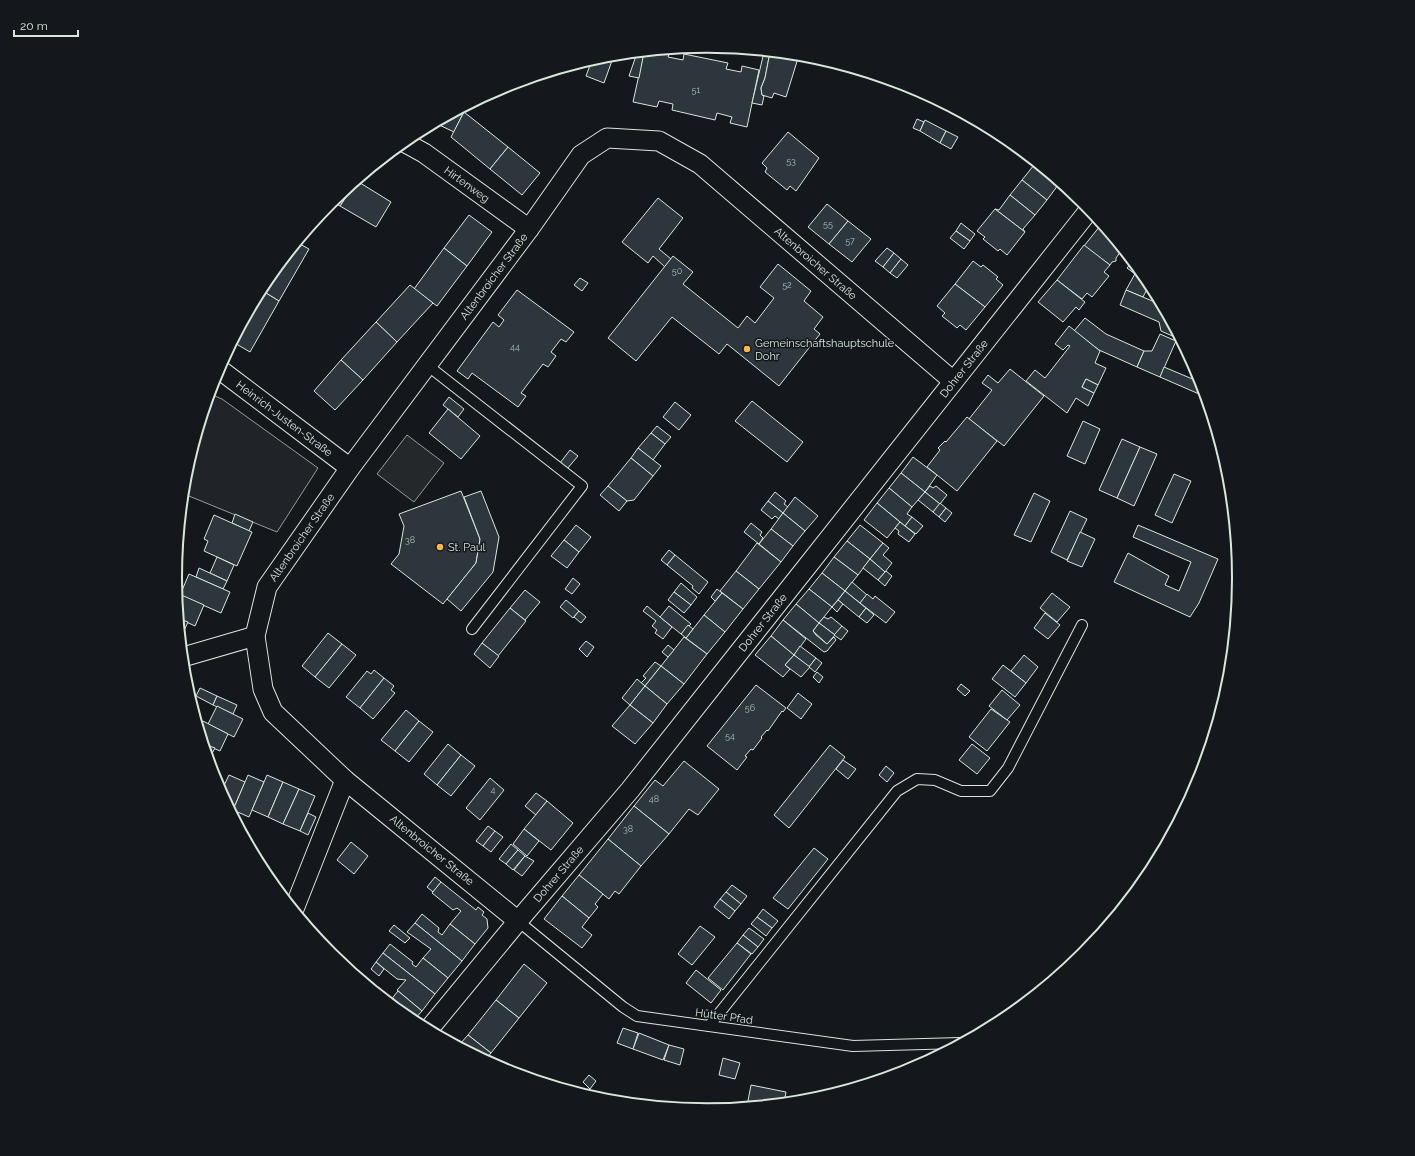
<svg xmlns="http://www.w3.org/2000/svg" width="1415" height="1156" font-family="Raleway,sans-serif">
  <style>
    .green { fill: #202428; stroke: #939e99 }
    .parking { fill: #24282b; stroke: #939e99 }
    .building { fill: #2c363c; stroke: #d8e6dc }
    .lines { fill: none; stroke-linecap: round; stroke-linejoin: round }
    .lane-casing { stroke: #d8e6dc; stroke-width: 12 }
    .street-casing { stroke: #d8e6dc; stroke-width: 21 }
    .lane { stroke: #14181c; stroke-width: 10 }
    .street { stroke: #14181c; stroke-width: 19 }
    .poi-dot { fill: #ffb74d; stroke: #14181c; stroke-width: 1.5 }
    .labels { text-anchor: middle; stroke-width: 3; stroke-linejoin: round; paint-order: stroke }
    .number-label { font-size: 9px; fill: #adbab4 }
    .street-label { font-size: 11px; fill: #d8e6dc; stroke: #14181c }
    .poi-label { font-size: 11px; fill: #d8e6dc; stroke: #14181c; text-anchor: start }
    .rim { fill: none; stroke: #d8e6dc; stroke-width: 2 }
  </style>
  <rect width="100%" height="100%" fill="#14181c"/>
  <!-- green -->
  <path class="green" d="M210,394l12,5 96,69 -41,64 -93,-38 2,-20z"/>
  <!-- parking -->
  <path class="parking" d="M407,435l37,28 -30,39 -37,-28z"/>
  <!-- building -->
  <g class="building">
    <path d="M666,50l4,1 -2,6 15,3 1,-6 44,9 -2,6 15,3 1,-6 17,4 -12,57 -17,-4 2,-6 -15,-4 -2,7 -43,-10 1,-6 -14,-3 -2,6 -24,-5 11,-50z"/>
    <path d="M644,52l-5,26 -10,-2 8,-23z"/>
    <path d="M764,52h6l-5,26 -4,10 1,7 2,1 -2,9 -10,-2z"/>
    <path d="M770,52l29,3 -13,42 -12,-4 -2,5 -10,-3 -1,-7 4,-10z"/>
    <path d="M614,55l-10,28 -18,-7 6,-16z"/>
    <path d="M466,107l-12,25 -19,-9z"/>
    <path d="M464,112l44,35 -18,22 -39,-32z"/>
    <path d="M917,119l7,3 -4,9 -7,-3z"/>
    <path d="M925,120l21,11 -6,12 -20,-12z"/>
    <path d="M946,131l12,6 -7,12 -11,-6z"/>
    <path d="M788,132l31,26 -23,33 -6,-5 -3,4 -22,-18 2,-4 -5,-5z"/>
    <path d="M508,147l32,26 -18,22 -32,-26z"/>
    <path d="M1036,163l24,20 -2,2 -24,-20z"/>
    <path d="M1034,165l24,20 -11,15 -25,-20z"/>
    <path d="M1022,180l25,20 -12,15 -25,-20z"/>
    <path d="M357,181l34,21 -15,25 -36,-21z"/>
    <path d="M354,184l-14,22 -8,-5z"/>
    <path d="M1010,195l25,20 -12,14 2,3 -30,-23 4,1z"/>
    <path d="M658,198l25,20 -24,31 12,10 -6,8 -12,-11 -5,7 -26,-21z"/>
    <path d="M827,204l21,17 -19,23 -21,-17z"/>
    <path d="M995,209l30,23 -18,23 -7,-6 -2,2 -15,-12 2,-2 -8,-6z"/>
    <path d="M469,215l23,17 -25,34 -23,-18z"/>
    <path d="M848,221l23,18 -19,23 -23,-18z"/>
    <path d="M961,223l14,11 -5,7 -14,-10z"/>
    <path d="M1100,226l9,7 12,14 -2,3 2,1 -5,7v3l-4,1 -2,3 -26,-19z"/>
    <path d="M956,231l14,10 -6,8 -14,-11z"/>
    <path d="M298,243l11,6 -30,52 -18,-11 4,-8z"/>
    <path d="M1084,245l26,20 -6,7 5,4 -17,21 -5,-4 -5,6 -25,-19z"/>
    <path d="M444,248l23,18 -30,40 -23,-17z"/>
    <path d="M887,248l7,5 -11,14 -8,-6z"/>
    <path d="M894,253l7,6 -11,14 -7,-6z"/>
    <path d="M673,256l20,16 -10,12 55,44 9,-12 8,7 19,-25 -14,-11 18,-23 33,27 -7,10 19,16 -9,12 6,5 -41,52 -52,-42 -8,10 -47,-37 -36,44 -28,-23z"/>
    <path d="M901,259l7,6 -11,13 -7,-5z"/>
    <path d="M973,261l8,6 2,-2 15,12 -2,2 7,6 -18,22 -30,-23z"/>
    <path d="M1133,261l5,7 -3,6 -8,-6z"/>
    <path d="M1136,272l10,6 4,5 -7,14 -17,-7z"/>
    <path d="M580,278l8,5 -6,8 -8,-6z"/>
    <path d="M1057,280l28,22 -6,8 -3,-3 -13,15 -25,-20z"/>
    <path d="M955,284l30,23 -19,23 -6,-5 -3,3 -15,-12 3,-3 -8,-7z"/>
    <path d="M410,285l23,18 -36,39 -21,-20z"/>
    <path d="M261,290l18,11 -29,51 -17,-10z"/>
    <path d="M517,290l57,42 -8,10 -5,-3 -10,13 5,4 -8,11 -5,-3 -22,29 5,3 -8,11 -46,-34 -4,6 -11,-8 36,-49 6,5 5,-7 -6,-5z"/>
    <path d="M1126,290l36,15 16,31 -1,2 -16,-7 -2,-9 -39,-17z"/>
    <path d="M1085,318l21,16 38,17 -7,16 -38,-17 -25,-19z"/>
    <path d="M376,322l21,20 -34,38 -22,-20z"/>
    <path d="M1069,326l31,25 -5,12 11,5 -8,17 -12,-6 -4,8 12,6 -6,13 -12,-8 -9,15 -41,-32 9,-11 10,8 25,-32 -2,-1 -5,5 -8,-6z"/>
    <path d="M1160,334l16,7 -16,36 -23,-10 7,-16h8z"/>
    <path d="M341,360l22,20 -28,30 -21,-19z"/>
    <path d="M1164,367l38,16 4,14 -46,-20z"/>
    <path d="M1010,369l34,27 -40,50 -35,-27 23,-29 -10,-7 6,-8 10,8z"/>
    <path d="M1086,379l12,6 -4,8 -12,-6z"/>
    <path d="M449,397l15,12 -6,8 -15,-12z"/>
    <path d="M752,401l51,41 -16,20 -52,-41z"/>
    <path d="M675,402l16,13 -12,15 -16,-13z"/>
    <path d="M448,409l32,27 -19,23 -32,-26z"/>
    <path d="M967,417l30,24 -40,50 -30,-24 13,-17 -2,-2 7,-7 1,1z"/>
    <path d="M1083,421l17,8 -15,35 -18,-8z"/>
    <path d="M657,426l14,11 -6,7 -14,-11z"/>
    <path d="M651,433l14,11 -12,16 -15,-12z"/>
    <path d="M1122,439l18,8 -23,51 -18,-8z"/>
    <path d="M1140,447l17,7 -23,52 -17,-8z"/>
    <path d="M638,448l23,18 -8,10 -22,-18z"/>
    <path d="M570,450l8,6 -11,13 -7,-6z"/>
    <path d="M913,457l24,18 -12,17 -24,-19z"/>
    <path d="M631,458l22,18 -19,24 -7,1 -19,-15z"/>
    <path d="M901,473l24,19 -13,15 -23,-19z"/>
    <path d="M1174,474l17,7 -19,42 -17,-8z"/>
    <path d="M608,486l19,15 -8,10 -19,-16z"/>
    <path d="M930,486l3,2 3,-2 11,9 -7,9 -15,-12z"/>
    <path d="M889,488l23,19 -5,7 5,3 -7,9 -28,-23z"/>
    <path d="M461,491l19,48 -4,24 -33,41 -52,-40 8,-10 5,-28 -5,-12z"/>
    <path d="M481,491l18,46 -6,35 -32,39 -14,-12 29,-36 4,-24 -16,-42z"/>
    <path d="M775,492l11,9 -2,3 4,3 -5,6 -15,-12z"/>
    <path d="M925,492l15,12 -7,8 -15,-12z"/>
    <path d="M1034,493l16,8 -19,41 -17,-7z"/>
    <path d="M795,497l23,19 -13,15 -22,-18z"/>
    <path d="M768,501l15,12 -4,6 -4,-3 -3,3 -11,-9z"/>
    <path d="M877,503l23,19 -13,16 -23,-18z"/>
    <path d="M940,503l6,5 -7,9 -6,-5z"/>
    <path d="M946,508l6,5 -7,9 -6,-5z"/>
    <path d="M1070,511l17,8 -20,41 -16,-8z"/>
    <path d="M783,513l22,18 -12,15 -22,-17z"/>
    <path d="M235,514l18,8 -4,9 -17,-8z"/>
    <path d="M214,515l38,17 -15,34 -33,-15 4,-10 -4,-2z"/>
    <path d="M912,517l11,9 -7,8 -11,-8z"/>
    <path d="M900,522l15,12 -6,8 -11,-8 1,-3 -4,-3z"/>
    <path d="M751,523l11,9 -2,3 3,3 -4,6 -15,-12z"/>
    <path d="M576,525l15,12 -12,15 -15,-12z"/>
    <path d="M860,525l23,18 -13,16 -23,-18z"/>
    <path d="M1138,525l80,34 -19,44 -9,14 -76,-35 14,-29 41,23 -4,9 14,6 12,-29 -58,-25z"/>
    <path d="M771,529l22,17 -12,16 -22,-18z"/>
    <path d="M1080,532l15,7 -13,28 -15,-6z"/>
    <path d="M564,540l15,12 -12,16 -16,-12z"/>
    <path d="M847,541l23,18 -12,16 -24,-18z"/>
    <path d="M757,543l24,19 -22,27 -23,-18z"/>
    <path d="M883,543l6,5 -6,7 9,8 -7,9 -15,-13z"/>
    <path d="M669,550l6,5 -8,10 -6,-5z"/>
    <path d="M675,555l33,27 -9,12 -7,-6 1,-2 -26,-21z"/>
    <path d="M217,557l17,8 -7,16 -17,-8z"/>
    <path d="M834,557l24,18 -13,16 -23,-18z"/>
    <path d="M870,559l15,13 -7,8 -15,-12z"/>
    <path d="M199,568l28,13 -4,8 -27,-12z"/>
    <path d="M736,571l23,18 -16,20 -23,-18z"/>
    <path d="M886,571l6,5 -7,10 -7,-6z"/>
    <path d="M822,573l23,18 -13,16 -23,-18z"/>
    <path d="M189,574l41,18 -9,21 -41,-18z"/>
    <path d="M573,578l7,6 -8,10 -7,-5z"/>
    <path d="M852,582l15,13 -7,8 -15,-12z"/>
    <path d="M681,583l16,14 -6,8 -17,-13z"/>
    <path d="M717,589l5,4 -7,8 -4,-4z"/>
    <path d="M809,589l23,18 -13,16 -23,-19z"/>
    <path d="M525,590l15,12 -15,18 -15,-12z"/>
    <path d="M845,591l21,17 -7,9 -21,-17z"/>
    <path d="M674,592l17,13 -7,8 -16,-13z"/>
    <path d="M177,593l27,12 -9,21 -15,-7z"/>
    <path d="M722,593l21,16 -18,23 -21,-17z"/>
    <path d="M1052,593l18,14 -13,15 -17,-14z"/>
    <path d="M867,594l6,5 2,-3 20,16 -9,11 -26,-20z"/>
    <path d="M566,600l13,11 -6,7 -13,-11z"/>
    <path d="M838,600l5,4 -6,8 -5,-5z"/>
    <path d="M796,604l23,19 -6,8 3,4 11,9 7,-7 2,3 -9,11 -3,1 -41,-32z"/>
    <path d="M647,606l25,21 -9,12 -8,-6 2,-3 -5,-4 4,-5 -13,-10z"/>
    <path d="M669,606l22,18 -10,10 -21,-17z"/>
    <path d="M510,608l16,13 -28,35 -16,-13z"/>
    <path d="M866,608l8,7 -7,8 -8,-6z"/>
    <path d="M579,611l7,6 -5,6 -7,-6z"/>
    <path d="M1045,613l15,12 -12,14 -14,-11z"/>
    <path d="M704,615l21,17 -18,22 -21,-16z"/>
    <path d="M824,617l4,2 3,-2 11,9 -7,9 -16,-12z"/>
    <path d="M180,619l8,3 -7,15z"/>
    <path d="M783,620l23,19 -12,16 -23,-19z"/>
    <path d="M819,623l16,12 -8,9 -14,-13z"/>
    <path d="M688,625l5,4 -7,9 -5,-4z"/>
    <path d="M842,626l6,5 -7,9 -7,-5z"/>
    <path d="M328,633l14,11 -27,33 -13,-11z"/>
    <path d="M771,636l23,19 -9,10 5,4 -7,8 -28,-22z"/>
    <path d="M684,637l23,17 -23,30 -23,-18z"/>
    <path d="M586,641l8,6 -7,10 -8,-8z"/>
    <path d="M482,643l17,13 -9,12 -16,-14z"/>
    <path d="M342,644l14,11 -27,33 -14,-11z"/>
    <path d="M668,645l6,5 -6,7 -6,-5z"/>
    <path d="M800,646l16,12 -7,9 -15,-12z"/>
    <path d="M794,655l16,12 -9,10 -16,-12z"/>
    <path d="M1024,655l14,12 -12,16 -15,-12z"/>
    <path d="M816,658l6,5 -7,9 -6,-5z"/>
    <path d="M655,662l6,4 -16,20 -4,-3 5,-5 -3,-2z"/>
    <path d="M1003,665l23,18 -11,14 -23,-18z"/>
    <path d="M661,666l23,18 -17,20 -22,-18z"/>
    <path d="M374,670l10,8 -24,30 -14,-11 21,-26 4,3z"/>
    <path d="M817,672l6,5 -4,6 -6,-6z"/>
    <path d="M384,678l10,8 -3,4 4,3 -22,26 -13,-11z"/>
    <path d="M637,679l8,7 -15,19 -8,-7z"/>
    <path d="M961,684l9,7 -5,5 -8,-7z"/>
    <path d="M756,685l30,23 -3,4 -1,-1 -14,20 -1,-1 -6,7 1,1 -9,12 -2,-1 -6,7 2,1 -10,13 -30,-24z"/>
    <path d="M645,686l22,18 -14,19 -23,-18z"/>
    <path d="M200,688l17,8 -4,9 -17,-9z"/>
    <path d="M1002,690l18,15 -13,15 -18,-14z"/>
    <path d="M798,693l14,11 -11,15 -14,-11z"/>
    <path d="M217,696l20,9 -4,9 -20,-9z"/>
    <path d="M630,705l23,18 -18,21 -23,-18z"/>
    <path d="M217,706l26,13 -9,18 -26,-13z"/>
    <path d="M991,709l19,13 -23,29 -18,-14z"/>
    <path d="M406,710l13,11 -24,30 -14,-11z"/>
    <path d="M203,721l25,13 -8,17 -16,-7 -4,-16z"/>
    <path d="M419,721l14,11 -24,30 -14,-11z"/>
    <path d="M204,744l11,4 -6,11z"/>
    <path d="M448,744l13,11 -24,30 -13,-11z"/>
    <path d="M972,744l18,14 -13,16 -18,-14z"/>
    <path d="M830,745l15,12 -56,71 -15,-13z"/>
    <path d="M461,755l14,11 -24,30 -14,-11z"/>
    <path d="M843,760l13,9 -8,10 -12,-10z"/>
    <path d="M684,761l35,28 -21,26 -9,-6 -20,25 -35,-28 21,-26 8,6z"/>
    <path d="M886,766l8,7 -7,9 -8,-7z"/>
    <path d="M229,775l16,7 -13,30 -11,-20z"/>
    <path d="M248,775l16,7 -15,35 -16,-7z"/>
    <path d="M267,775l16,7 -15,35 -16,-7z"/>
    <path d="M490,778l14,12 -24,30 -14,-12z"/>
    <path d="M283,782l16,7 -16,35 -15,-7z"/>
    <path d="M299,789l16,7 -15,35 -17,-7z"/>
    <path d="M536,793l11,8 -11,14 -11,-9z"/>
    <path d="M547,801l26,22 -22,27 -27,-21z"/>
    <path d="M634,806l35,28 -28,32 -33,-27z"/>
    <path d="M308,813l8,4 -8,18 -8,-4z"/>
    <path d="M488,826l7,5 -12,15 -7,-5z"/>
    <path d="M524,829l15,12 -12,15 -14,-12z"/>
    <path d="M495,831l8,6 -12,15 -8,-6z"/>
    <path d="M608,839l33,27 -22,28 -4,-3 -6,8 -30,-24z"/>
    <path d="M351,842l17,14 -14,18 -17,-14z"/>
    <path d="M511,844l7,6 -12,14 -7,-5z"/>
    <path d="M814,848l14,11 -40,50 -15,-11z"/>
    <path d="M518,850l7,6 -12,14 -7,-6z"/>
    <path d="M525,856l9,5 -12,15 -8,-6z"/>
    <path d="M579,875l24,19 -8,10 3,3 -9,11 -27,-22z"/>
    <path d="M435,877l6,5 -8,10 -6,-5z"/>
    <path d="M441,882l35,28 2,-3 6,5 -2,3 5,4 1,9 -13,16 -25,-20 11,-13 -4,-3 -4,2 -21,-17z"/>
    <path d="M732,885l15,11 -6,8 -15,-12z"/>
    <path d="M726,892l15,12 -6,7 -15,-12z"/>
    <path d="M562,896l27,22 -7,9 10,8 -10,13 -38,-29z"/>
    <path d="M720,899l15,12 -6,8 -15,-12z"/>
    <path d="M763,909l15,12 -6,7 -15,-11z"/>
    <path d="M422,914l17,14 -1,4 4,3 8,-11 25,20 -13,17 -47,-38z"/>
    <path d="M757,917l15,11 -6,8 -15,-12z"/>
    <path d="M415,923l47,38 -14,17 -25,-20 8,-9 -24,-17z"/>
    <path d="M394,925l16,13 -5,5 -16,-12z"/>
    <path d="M700,926l15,11 -23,28 -14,-11z"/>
    <path d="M749,928l15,11 -6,8 -15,-12z"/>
    <path d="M743,935l15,12 -6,7 -15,-11z"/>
    <path d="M737,943l14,11 -28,36 -15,-12z"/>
    <path d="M390,944l23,18 -1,2 4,3 7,-9 25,20 -13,16 -52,-41z"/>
    <path d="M383,953l52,41 -13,17 -25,-21 9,-10 -9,-1 -21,-17z"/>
    <path d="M376,962l8,7 -5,7 -8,-7z"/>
    <path d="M524,964l23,19 -28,35 -23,-18z"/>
    <path d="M696,970l25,20 -10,13 -25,-20z"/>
    <path d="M378,987l11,9 -2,2 3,3 8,-10 24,20 -9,10 -38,-31z"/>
    <path d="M496,1000l23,18 -28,35 -23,-18z"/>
    <path d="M623,1028l15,5 -5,16 -16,-6z"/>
    <path d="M639,1033l30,12 -6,15 -30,-11z"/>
    <path d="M468,1035l23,18 -6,7 -26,-15z"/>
    <path d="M669,1045l15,4 -4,16 -16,-5z"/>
    <path d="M723,1058l17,5 -5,16 -16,-4z"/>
    <path d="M589,1075l7,6 -6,8 -7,-7z"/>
    <path d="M751,1085l35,7 -2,11 -37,3z"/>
  </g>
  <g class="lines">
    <defs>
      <g id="lane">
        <path d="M427,365l155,121 -110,143"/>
        <path d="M518,921l105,86 14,9 216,30 107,-3"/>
        <path d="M709,1026l188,-235 20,-12 18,1 26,11h29l18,-23 74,-143"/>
      </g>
      <g id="street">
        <path id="s1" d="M404,142l20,11 105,76"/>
        <path id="s2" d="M219,369l131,99"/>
        <path d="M183,657l72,-21"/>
        <path d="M294,909l51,-129"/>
        <path id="s3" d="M518,921l-173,-141 -72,-68 -10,-23 -8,-53 12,-49 83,-119 179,-239 52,-74 26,-17 52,3 41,23 253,217"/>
        <path id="s4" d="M429,1029l89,-108 112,-131 460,-581"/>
      </g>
    </defs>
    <!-- lane casing -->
    <use href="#lane" class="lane-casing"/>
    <!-- street casing -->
    <use href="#street" class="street-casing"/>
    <!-- lane -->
    <use href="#lane" class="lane"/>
    <!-- street -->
    <use href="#street" class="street"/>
  </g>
  <!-- markers -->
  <g class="poi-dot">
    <circle cx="747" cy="349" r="4"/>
    <circle cx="440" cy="547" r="4"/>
  </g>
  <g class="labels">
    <!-- number labels -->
    <g class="number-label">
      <text x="696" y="93">51</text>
      <text x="791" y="164">53</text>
      <text x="828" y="227">55</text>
      <text x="850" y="244">57</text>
      <text x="677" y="274">50</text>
      <text x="787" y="288">52</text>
      <text x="515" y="350">44</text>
      <text x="410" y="543">38</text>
      <text x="750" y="711">56</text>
      <text x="730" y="739">54</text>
      <text x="493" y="793">4</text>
      <text x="654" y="802">48</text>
      <text x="628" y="832">38</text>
    </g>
    <!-- street labels -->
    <g class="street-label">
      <text dy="4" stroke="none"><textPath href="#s1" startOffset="76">Hirtenweg</textPath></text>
      <text dy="4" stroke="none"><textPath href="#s3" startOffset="1268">Altenbroicher Straße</textPath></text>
      <text dy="4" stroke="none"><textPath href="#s3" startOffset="836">Altenbroicher Straße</textPath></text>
      <text dy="4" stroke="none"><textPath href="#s4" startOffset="850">Dohrer Straße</textPath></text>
      <text dy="4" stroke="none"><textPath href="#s2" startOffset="82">Heinrich-Justen-Straße</textPath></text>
      <text dy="4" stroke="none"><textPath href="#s3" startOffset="512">Altenbroicher Straße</textPath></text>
      <text dy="4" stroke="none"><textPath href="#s4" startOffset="526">Dohrer Straße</textPath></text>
      <text transform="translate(432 850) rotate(39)" y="4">Altenbroicher Straße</text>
      <text dy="4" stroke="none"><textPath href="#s4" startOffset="202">Dohrer Straße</textPath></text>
      <text transform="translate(724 1016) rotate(8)" y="4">Hütter Pfad</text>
    </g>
    <!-- poi labels -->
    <g class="poi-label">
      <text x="755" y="347">Gemeinschaftshauptschule<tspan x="755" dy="13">Dohr</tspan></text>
      <text x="448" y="551">St. Paul</text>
    </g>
  </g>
  <!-- crop -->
  <path d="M0 0H1415V1156H0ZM182 578a525 525 0 1 1 1050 0a525 525 0 1 1-1050 0Z" fill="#14181c" fill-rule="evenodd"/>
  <path class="rim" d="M182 578a525 525 0 1 1 1050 0a525 525 0 1 1-1050 0Z"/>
  <!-- scale -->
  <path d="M14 30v6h64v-6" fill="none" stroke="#d8e6dc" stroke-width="2"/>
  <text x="20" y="30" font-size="12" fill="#d8e6dc" stroke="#14181c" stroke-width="3" paint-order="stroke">20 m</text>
</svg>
